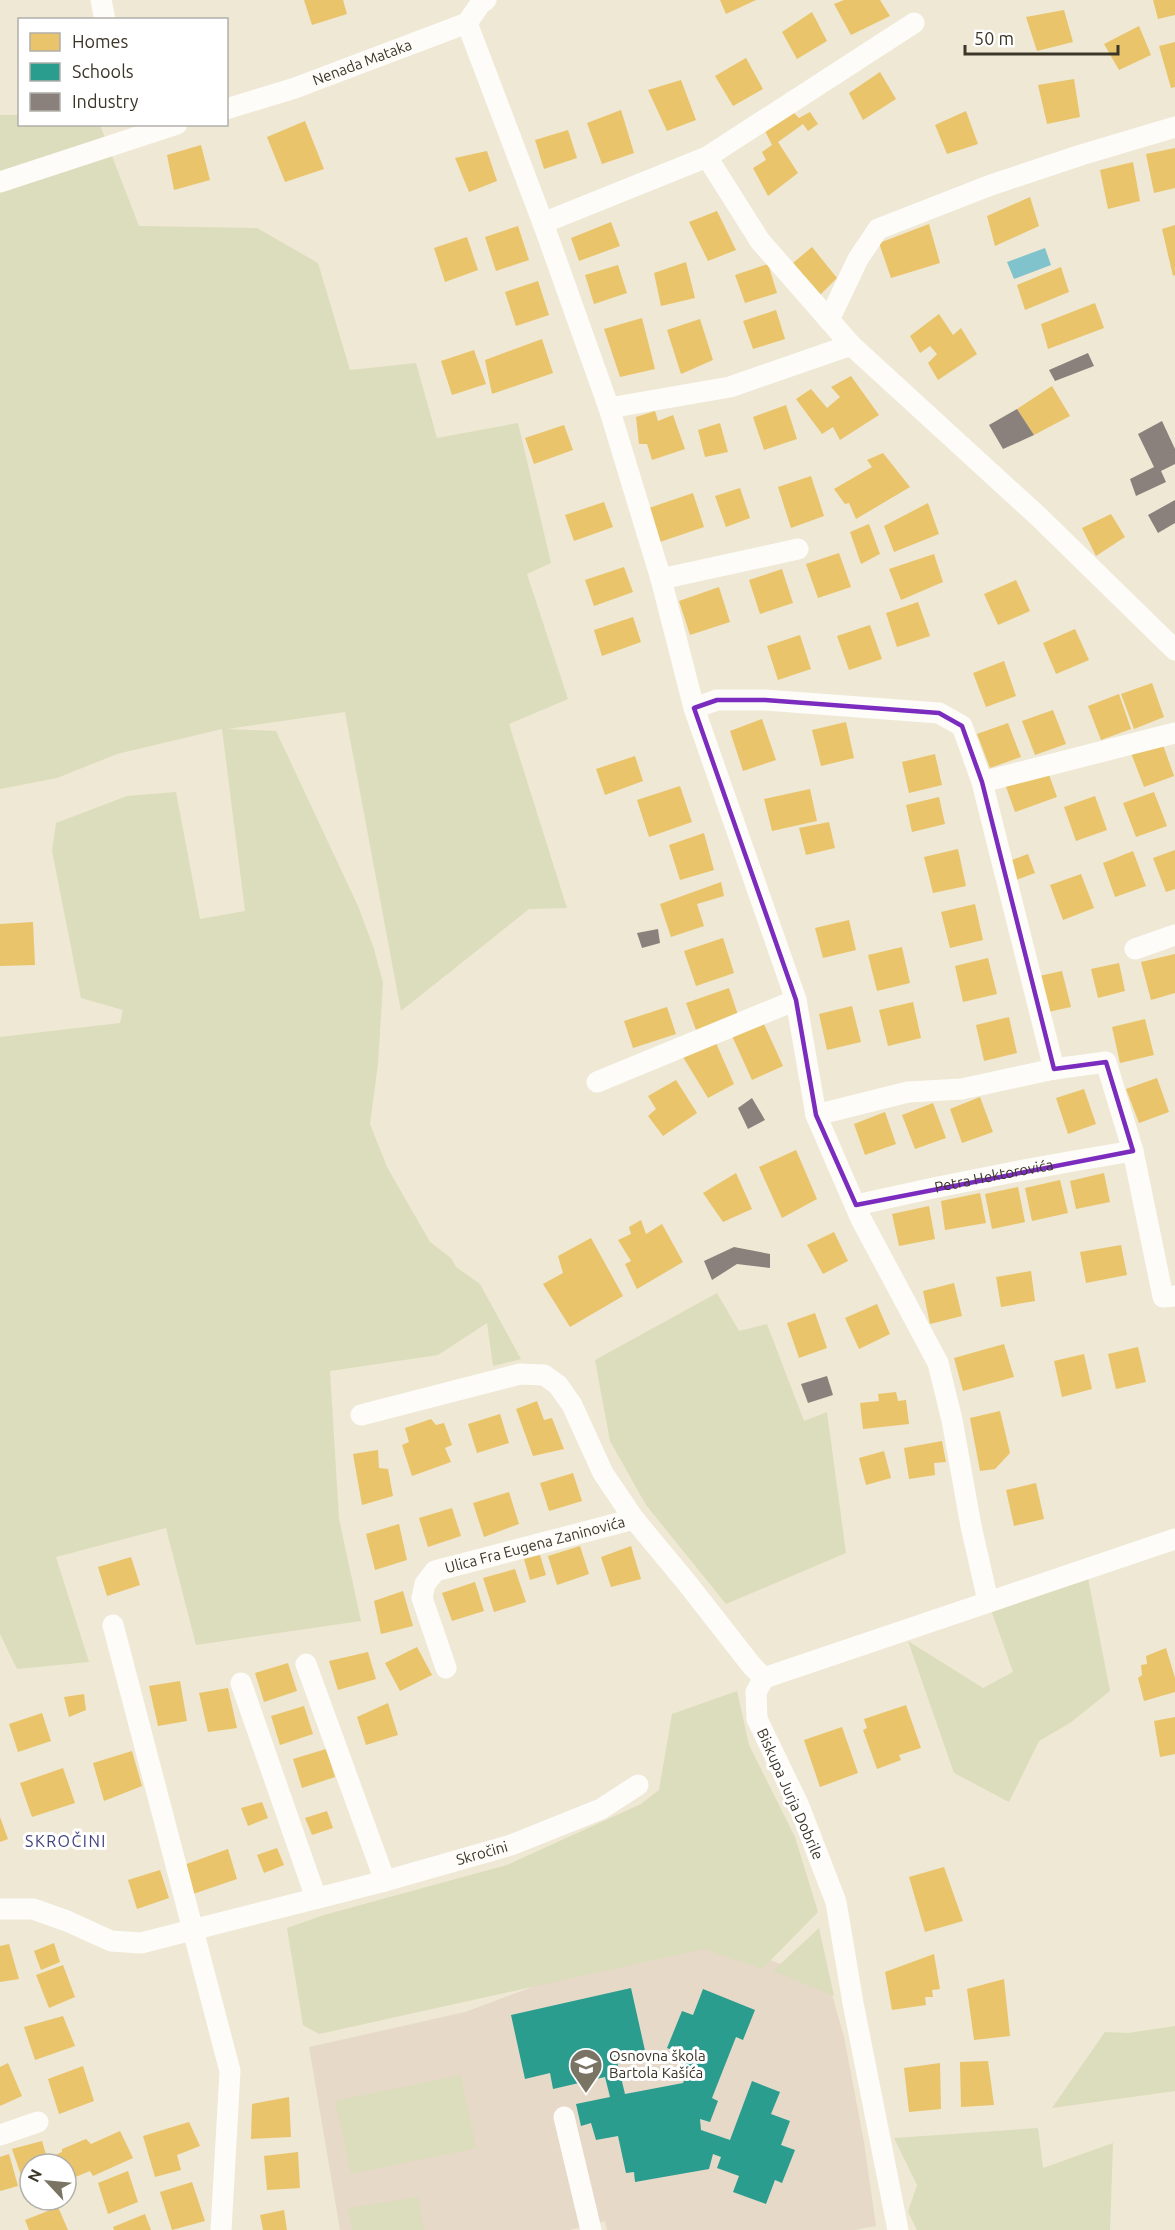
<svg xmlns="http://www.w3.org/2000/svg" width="1175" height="2230" font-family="Ubuntu,sans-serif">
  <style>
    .education { fill: #e7d9c8 }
    .green { fill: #dcddbc }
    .water { fill: #81c3cc }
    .homes { fill: #e9c46a }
    .schools { fill: #2a9d8f }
    .industry { fill: #8a817c }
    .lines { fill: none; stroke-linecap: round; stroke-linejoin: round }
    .street { stroke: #fdfcf9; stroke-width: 21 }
    .marked { fill: none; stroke: #7b2cbf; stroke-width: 4.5; stroke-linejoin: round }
    .labels { text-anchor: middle; stroke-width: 6; stroke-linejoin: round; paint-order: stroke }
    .street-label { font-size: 15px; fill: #3b3628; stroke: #fff }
    .poi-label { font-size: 15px; fill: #3b3628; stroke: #fff; text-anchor: start }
    .neighbourhood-label { font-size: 16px; letter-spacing: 1.5px; fill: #42427f; stroke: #fff }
  </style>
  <rect width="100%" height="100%" fill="#efe8d4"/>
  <!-- education -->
  <path class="education" d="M698,1930l131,54 15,53 20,105 12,84 -21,4h-248l-2,-9 -35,9h-230l-31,-183 156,-35 180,-67z"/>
  <!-- green -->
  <g class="green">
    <path d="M0,115h19l1,9 80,1 39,101 118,2 61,35 32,107 66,-7 21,75 81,-15 33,140 -24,11 41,125 -59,25 58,184 -38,1 -128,102 -56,-299 -118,17 49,2 82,175 16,43 9,34 -5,81 -8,60 17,43 43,75 21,16 5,9 24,17 41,75 -28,7 -6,-43 -49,32 -108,16 9,148 22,102 -165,24 -30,-117 -110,29 33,105 -72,7 -17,-35v-597l120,-14 3,-13 -42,-12 -29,-147 4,-28 71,-27 49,-4 24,127 45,-8 -23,-182 -105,25 -60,24 -57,11z"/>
    <path d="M717,1293l22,38 28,-7 37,97 23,-9 19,141 -120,51 -80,-99 -36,-64 -15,-81z"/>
    <path d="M1086,1568l24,123 -40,32 -31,18 -30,61 -55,-29 -46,-132 75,47 30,-16 -25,-71z"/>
    <path d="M737,1691l12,54 46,92 23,75 -56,57 -58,-20 -385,85 -16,-9 -16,-97 37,-13 183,-50 134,-61 18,-14 13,-76z"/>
    <path d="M819,1928l15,68 -61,-25z"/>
    <path d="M1175,2026v65l-123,17 53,-76 23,1z"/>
    <path d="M461,2075l15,73 -125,26 -16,-73z"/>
    <path d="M1038,2128l5,40 70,-25 -3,87h-193l-9,-18 9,-27 -23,-47z"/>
    <path d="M418,2197l6,33h-72l-4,-22z"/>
  </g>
  <!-- water -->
  <path class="water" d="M1045,248l6,17 -37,14 -7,-17z"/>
  <!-- homes -->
  <g class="homes">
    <path d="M304,0h39l4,14 -35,11z"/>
    <path d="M720,0h36l-30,14z"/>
    <path d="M844,0h36l10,16 -39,19 -17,-31z"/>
    <path d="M1153,0h22v15l-17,4z"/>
    <path d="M1064,10l9,32 -36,9 -11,-34z"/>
    <path d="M812,12l15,29 -30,18 -15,-27z"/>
    <path d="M1139,26l12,29 -32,15 -15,-26z"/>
    <path d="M1175,42v45l-4,1 -12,-42z"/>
    <path d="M746,58l17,31 -30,17 -18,-30z"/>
    <path d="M880,72l16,27 -33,21 -14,-27z"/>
    <path d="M1074,79l6,38 -33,7 -9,-39z"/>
    <path d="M681,80l15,40 -29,11 -19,-41z"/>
    <path d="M621,110l13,43 -32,11 -15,-41z"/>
    <path d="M792,111l7,7 11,-6 8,12 -10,7 -5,-7 -25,18 20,31 -30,23 -15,-28 13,-8 -4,-8 10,-7 -8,-16z"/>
    <path d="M966,111l12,33 -31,10 -12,-29z"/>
    <path d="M305,121l19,48 -39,13 -18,-45z"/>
    <path d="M568,130l9,28 -33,11 -9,-29z"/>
    <path d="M201,145l9,35 -36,10 -7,-35z"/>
    <path d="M1175,148v40l-21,5 -8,-39z"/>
    <path d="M487,151l10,30 -28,11 -14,-34z"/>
    <path d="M1133,162l7,39 -32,8 -8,-39z"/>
    <path d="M1030,197l9,29 -44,20 -8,-30z"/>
    <path d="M717,211l19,39 -28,11 -19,-39z"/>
    <path d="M611,222l9,24 -41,15 -8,-23z"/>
    <path d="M929,224l11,39 -49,15 -12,-35z"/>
    <path d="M1175,225v50l-2,1 -11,-47z"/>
    <path d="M518,226l11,34 -33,11 -11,-34z"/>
    <path d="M467,237l11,33 -33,12 -11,-34z"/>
    <path d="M812,247l25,31 -17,17 -27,-32z"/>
    <path d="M686,262l9,36 -34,8 -7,-33z"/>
    <path d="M768,264l9,29 -32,10 -10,-28z"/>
    <path d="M618,265l9,28 -33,11 -9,-29z"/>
    <path d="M1061,267l8,25 -44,18 -8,-25z"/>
    <path d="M538,281l11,34 -33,11 -11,-34z"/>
    <path d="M1095,303l9,25 -56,21 -7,-25z"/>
    <path d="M776,310l9,29 -32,10 -10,-28z"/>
    <path d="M939,314l14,21 8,-7 16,26 -39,26 -10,-17 9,-9 -7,-8 -10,7 -10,-17z"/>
    <path d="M642,318l13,51 -35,8 -16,-48z"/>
    <path d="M700,319l13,41 -32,14 -14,-44z"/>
    <path d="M542,339l11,34 -61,21 -7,-34z"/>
    <path d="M474,350l12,34 -34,11 -11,-34z"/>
    <path d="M851,376l28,39 -39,25 -7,-13 -11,7 -26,-35 15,-10 16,19 13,-11 -9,-10z"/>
    <path d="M1052,386l18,30 -36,19 -17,-26z"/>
    <path d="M786,405l11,34 -33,11 -11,-33z"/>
    <path d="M655,411l3,10 15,-6 12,34 -33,11 -5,-16h-8l-3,-27z"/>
    <path d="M720,423l8,29 -23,5 -7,-27z"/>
    <path d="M564,425l9,25 -39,14 -9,-26z"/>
    <path d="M883,453l27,34 -54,32 -7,-16 -4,1 -11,-15 38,-22 -5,-7z"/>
    <path d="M811,476l13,40 -33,12 -13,-41z"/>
    <path d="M740,488l10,30 -24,9 -11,-31z"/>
    <path d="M693,493l11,34 -47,16 -11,-34z"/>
    <path d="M604,502l9,25 -39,14 -9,-26z"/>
    <path d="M928,503l11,31 -45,18 -10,-26z"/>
    <path d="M1111,514l14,23 -29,19 -14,-28z"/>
    <path d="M869,524l11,30 -19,10 -11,-32z"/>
    <path d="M839,553l12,34 -33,11 -12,-34z"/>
    <path d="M934,554l9,28 -42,18 -12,-31z"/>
    <path d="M624,567l9,25 -39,14 -9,-26z"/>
    <path d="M782,569l11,34 -33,11 -11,-34z"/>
    <path d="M1016,580l14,31 -32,14 -14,-31z"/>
    <path d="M719,587l11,35 -40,13 -11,-34z"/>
    <path d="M918,602l12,34 -33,11 -11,-34z"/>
    <path d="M633,617l8,25 -39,14 -8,-26z"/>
    <path d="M870,625l12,34 -33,11 -12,-34z"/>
    <path d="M1075,629l14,31 -33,14 -13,-31z"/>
    <path d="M800,635l11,34 -33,11 -11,-34z"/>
    <path d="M1004,661l12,35 -30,11 -13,-34z"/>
    <path d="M1152,683l12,34 -30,12 -13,-35z"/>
    <path d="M1119,694l12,35 -30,11 -13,-34z"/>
    <path d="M1053,710l13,34 -31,11 -13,-34z"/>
    <path d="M762,719l14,41 -33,11 -13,-40z"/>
    <path d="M846,722l8,36 -33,8 -9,-36z"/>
    <path d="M1008,723l13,34 -31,11 -13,-34z"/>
    <path d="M1162,742l12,34 -30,11 -13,-34z"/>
    <path d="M935,754l7,31 -33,8 -7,-31z"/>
    <path d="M635,756l8,25 -38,14 -9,-26z"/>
    <path d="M1047,769l10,28 -42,15 -10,-28z"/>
    <path d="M680,786l12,36 -43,15 -12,-37z"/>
    <path d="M810,789l7,32 -45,10 -8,-32z"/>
    <path d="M1154,792l13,34 -31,11 -13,-34z"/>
    <path d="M1095,796l12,34 -31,11 -12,-34z"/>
    <path d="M939,797l6,27 -33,8 -6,-27z"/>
    <path d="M829,822l6,26 -29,7 -7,-27z"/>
    <path d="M704,833l10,37 -34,10 -11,-35z"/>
    <path d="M958,849l8,37 -33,7 -9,-36z"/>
    <path d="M1175,850v39l-9,3 -13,-34z"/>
    <path d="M1133,851l13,35 -31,11 -12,-34z"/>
    <path d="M1028,854l7,19 -19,7 -7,-19z"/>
    <path d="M1081,874l13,34 -31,12 -13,-35z"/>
    <path d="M721,882l3,14 -27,8 7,22 -33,11 -11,-33z"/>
    <path d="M975,904l8,36 -33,8 -9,-36z"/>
    <path d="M849,920l7,30 -33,8 -8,-30z"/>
    <path d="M33,922l2,43 -35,1v-42z"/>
    <path d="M723,938l11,35 -38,13 -12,-35z"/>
    <path d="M902,947l8,36 -33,8 -9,-36z"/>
    <path d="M1175,954v39l-24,7 -10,-38z"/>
    <path d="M988,958l9,36 -34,8 -8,-36z"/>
    <path d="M1119,963l6,28 -27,7 -7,-29z"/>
    <path d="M1062,971l9,36 -23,5 -9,-36z"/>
    <path d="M729,988l9,27 -42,15 -10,-27z"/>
    <path d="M913,1002l8,36 -33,8 -9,-36z"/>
    <path d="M852,1006l9,36 -34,8 -8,-36z"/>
    <path d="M667,1007l9,27 -43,14 -9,-27z"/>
    <path d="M1009,1017l8,36 -33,8 -8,-36z"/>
    <path d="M1145,1019l9,36 -34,8 -8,-36z"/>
    <path d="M763,1022l20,44 -31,14 -20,-44z"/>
    <path d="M716,1043l18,41 -26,14 -25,-41z"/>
    <path d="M1157,1078l12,34 -30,11 -13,-34z"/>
    <path d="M676,1080l21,33 -34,23 -15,-20 8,-7 -8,-13z"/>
    <path d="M1084,1089l12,35 -28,10 -12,-36z"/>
    <path d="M980,1097l13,35 -31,11 -12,-34z"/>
    <path d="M933,1103l13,35 -31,11 -13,-34z"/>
    <path d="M885,1112l11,32 -31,11 -11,-31z"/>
    <path d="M796,1150l21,49 -35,19 -23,-51z"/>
    <path d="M736,1173l16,36 -29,13 -20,-29z"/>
    <path d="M1104,1173l6,29 -34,7 -6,-28z"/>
    <path d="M1060,1180l8,33 -36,8 -7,-33z"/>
    <path d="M1018,1187l7,35 -33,7 -7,-35z"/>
    <path d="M980,1193l6,30 -41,7 -4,-29z"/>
    <path d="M929,1206l6,33 -36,7 -7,-32z"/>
    <path d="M641,1220l5,14 16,-10 21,38 -46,27 -12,-25 6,-3 -13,-21 13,-6 -2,-7z"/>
    <path d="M834,1232l14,29 -25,13 -16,-29z"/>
    <path d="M591,1238l32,58 -53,31 -27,-43 20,-11 -5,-17z"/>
    <path d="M1121,1245l6,30 -41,8 -6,-31z"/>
    <path d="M1031,1271l4,30 -34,6 -5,-30z"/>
    <path d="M954,1283l8,33 -32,8 -7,-33z"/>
    <path d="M877,1304l13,30 -31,15 -14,-31z"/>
    <path d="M815,1313l12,35 -28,10 -12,-35z"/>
    <path d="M1004,1344l10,33 -51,14 -9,-33z"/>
    <path d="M1138,1347l8,35 -30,7 -8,-35z"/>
    <path d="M1084,1354l8,35 -30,8 -8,-36z"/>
    <path d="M896,1392l2,9 8,-1 3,24 -46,5 -3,-26 19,-2 -1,-7z"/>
    <path d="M537,1401l7,19 8,-2 12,31 -31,7 -17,-47z"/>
    <path d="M1000,1411l10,42 -15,16 -15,2 -10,-53z"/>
    <path d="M500,1414l9,29 -32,10 -9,-29z"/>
    <path d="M431,1419l5,6 8,-2 8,22 -7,3 6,14 -39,14 -10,-31 7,-3 -4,-14z"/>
    <path d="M942,1441l4,21 -12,1 1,12 -26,4 -5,-31z"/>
    <path d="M378,1450l1,18 9,1 5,27 -31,9 -9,-51z"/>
    <path d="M884,1451l7,27 -25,7 -7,-27z"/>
    <path d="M573,1473l9,28 -33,10 -9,-28z"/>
    <path d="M1036,1483l8,36 -30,7 -8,-36z"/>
    <path d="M509,1492l10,32 -35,13 -11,-34z"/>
    <path d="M452,1508l9,28 -33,11 -9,-29z"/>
    <path d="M399,1524l8,36 -32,10 -9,-36z"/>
    <path d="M580,1546l9,28 -32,11 -9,-29z"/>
    <path d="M631,1546l10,33 -30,8 -10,-30z"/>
    <path d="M540,1555l6,20 -16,5 -6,-21z"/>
    <path d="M131,1557l9,28 -33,11 -9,-29z"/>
    <path d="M515,1569l11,33 -32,10 -11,-34z"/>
    <path d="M475,1582l9,29 -32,10 -10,-28z"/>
    <path d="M403,1591l10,35 -32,8 -7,-33z"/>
    <path d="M417,1647l15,28 -32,16 -15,-28z"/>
    <path d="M1166,1648l9,30v14l-31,9 -6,-23 4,-3 -1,-10 6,-1 -1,-8z"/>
    <path d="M368,1652l8,27 -38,11 -9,-29z"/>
    <path d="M288,1663l9,28 -33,11 -9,-29z"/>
    <path d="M180,1681l7,40 -29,5 -9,-40z"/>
    <path d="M228,1688l9,40 -29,4 -9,-39z"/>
    <path d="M84,1694l2,16 -17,7 -5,-20z"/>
    <path d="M388,1703l10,32 -32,10 -9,-28z"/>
    <path d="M906,1705l15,43 -22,7 2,5 -24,9 -14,-39 4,-2 -3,-9z"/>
    <path d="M304,1706l9,28 -33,11 -9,-29z"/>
    <path d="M42,1713l9,28 -33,11 -9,-28z"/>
    <path d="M1175,1717v37l-15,3 -6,-36z"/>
    <path d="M842,1727l16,46 -38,14 -16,-47z"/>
    <path d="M326,1749l9,28 -33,11 -9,-29z"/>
    <path d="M132,1751l10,35 -38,15 -11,-38z"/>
    <path d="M63,1768l12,35 -43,14 -12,-34z"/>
    <path d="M262,1802l6,16 -20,8 -7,-18z"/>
    <path d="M327,1811l6,17 -21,7 -7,-17z"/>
    <path d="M0,1817l8,22 -8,3z"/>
    <path d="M277,1848l7,17 -20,8 -7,-18z"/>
    <path d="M228,1849l9,30 -44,15 -9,-29z"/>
    <path d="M944,1867l19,54 -38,11 -16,-55z"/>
    <path d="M160,1870l9,28 -32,11 -9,-29z"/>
    <path d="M54,1943l6,19 -19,8 -7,-19z"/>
    <path d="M9,1944l10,35 -19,3v-36z"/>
    <path d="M934,1954l6,35 -8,1 1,7h-8l1,8 -34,5 -7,-38z"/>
    <path d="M63,1965l12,32 -26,11 -13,-33z"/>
    <path d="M1004,1979l6,57 -36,4 -7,-51z"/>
    <path d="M63,2016l12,30 -40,14 -11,-33z"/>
    <path d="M988,2061l6,44 -33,2 -1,-45z"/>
    <path d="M8,2063l14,33 -22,10v-39z"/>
    <path d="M940,2063l1,46 -32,3 -5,-44z"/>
    <path d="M83,2066l11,35 -35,13 -11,-35z"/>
    <path d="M289,2097l2,40 -40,2 1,-35z"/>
    <path d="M189,2122l11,24 -23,9 4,15 -26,7 -12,-41z"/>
    <path d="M120,2131l13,27 -40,18 -3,-5 -17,7 -3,-6 -4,2v-10h-9l-4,-8 9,-4v-3l24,-10 5,5z"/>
    <path d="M42,2141l7,23h-19v22l-5,1 -13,-38z"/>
    <path d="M298,2152l2,36 -33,2 -3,-34z"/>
    <path d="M9,2154l9,32 -18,5v-34z"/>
    <path d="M128,2171l10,31 -30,12 -10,-31z"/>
    <path d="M192,2182l13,39 -33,9 -12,-38z"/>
    <path d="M58,2207l10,23h-39l-4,-10z"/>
    <path d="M284,2210l3,20h-24l-3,-15z"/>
    <path d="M145,2214l6,16h-37l-1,-3z"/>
  </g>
  <!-- schools -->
  <path class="schools" d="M631,1988l15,67 -29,6 8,33 58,-11 6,-15 -18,-8 4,-9 -8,-3 15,-37 11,4 10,-26 52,21 -12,30 -7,-3 -24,61 6,3 -8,21 -10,-3 1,11 29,10 22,-59 28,11 -9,22 19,7 -9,24 14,5 -13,33 -7,-3 -9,24 -33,-12 6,-16 -22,-8 4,-11 -8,-3 -4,15 -74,13 -1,-10 -8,1 -8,-37 -22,4 -5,-17 -10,3 -5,-22 34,-7 -5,-20 -52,12 -3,-16 -25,6 -14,-64z"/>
  <!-- industry -->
  <g class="industry">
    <path d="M1088,353l6,13 -39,15 -6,-11z"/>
    <path d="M1017,409l17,26 -31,14 -14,-24z"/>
    <path d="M1162,421l13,28v15l-14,7 5,11 -30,14 -6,-17 24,-12 -16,-33z"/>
    <path d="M1175,500v23l-17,10 -10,-18z"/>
    <path d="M658,929l2,14 -18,5 -5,-15z"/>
    <path d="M752,1098l13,22 -17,9 -10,-21z"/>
    <path d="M734,1247l36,7v14l-33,-4 -25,16 -8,-19z"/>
    <path d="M827,1376l6,19 -25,8 -7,-19z"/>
  </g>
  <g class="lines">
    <!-- street -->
    <g class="street">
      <path d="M101,0l4,20"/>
      <path d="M467,23l76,200 66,185 52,171 33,129 102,292 20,115 45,104 77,144 14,57 19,106 17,75"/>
      <path id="s1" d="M226,109l69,-21 172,-65 14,-20 5,-3"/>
      <path d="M707,157l53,84 91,104 189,173 135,132"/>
      <path d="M0,182l177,-58"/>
      <path d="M543,223l164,-66 207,-134"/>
      <path d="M829,320l29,-61 20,-30 113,-44 90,-30 94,-28"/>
      <path d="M609,408l121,-21 121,-42"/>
      <path d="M661,579l137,-30"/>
      <path d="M694,708l23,-8h48l174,13 23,13 20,56 72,287"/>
      <path d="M982,782l193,-49"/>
      <path d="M1135,949l40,-14"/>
      <path d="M597,1082l199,-82"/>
      <path d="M816,1115l92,-23 54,-3 92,-20 52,-7 27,89 30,146 12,-1"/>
      <path id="s2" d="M856,1205c92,-21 184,-39 277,-54"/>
      <path d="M361,1415l159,-41 24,1 14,10 14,20 31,68 31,46 53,64 65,83 12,12"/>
      <path d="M113,1625l117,446 -9,159"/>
      <path d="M306,1664l79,217"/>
      <path id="s3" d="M446,1668l-24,-70 3,-14 10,-13 199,-52"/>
      <path d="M241,1683l75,215"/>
      <path id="s4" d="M0,1909h33l34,12 44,20 30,2 244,-62 126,-36 90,-36 37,-24"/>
      <path d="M564,2117l27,113"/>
      <path d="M0,2135l38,-13"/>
      <path d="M898,2230l-45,-227 -17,-101 -37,-96 -42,-87 -1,-27 8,-14 411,-139"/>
    </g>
  </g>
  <!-- marked area -->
  <path class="marked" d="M717,700h48l174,13 23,13 20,56 72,287 52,-7 27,89 -277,54 -40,-90 -20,-115 -102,-292z"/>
  <!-- icons -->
  <defs>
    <symbol id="school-pin" viewBox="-11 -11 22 30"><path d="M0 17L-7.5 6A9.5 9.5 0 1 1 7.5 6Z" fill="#7a7464" stroke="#fff"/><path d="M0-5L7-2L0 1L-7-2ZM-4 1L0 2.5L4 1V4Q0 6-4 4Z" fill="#fff"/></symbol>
  </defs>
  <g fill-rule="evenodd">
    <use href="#school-pin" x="567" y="2046" width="38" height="52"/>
  </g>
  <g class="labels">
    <!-- street labels -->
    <g class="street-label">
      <text dy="5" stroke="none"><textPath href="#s1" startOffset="144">Nenada Mataka</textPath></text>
      <text dy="5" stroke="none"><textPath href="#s2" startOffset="141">Petra Hektorovića</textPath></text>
      <text dy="5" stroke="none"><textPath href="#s3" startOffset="208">Ulica Fra Eugena Zaninovića</textPath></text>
      <text transform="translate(790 1794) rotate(66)" y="5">Biskupa Jurja Dobrile</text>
      <text dy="5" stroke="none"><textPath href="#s4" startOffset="500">Skročini</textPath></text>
    </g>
    <!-- poi labels -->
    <g class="poi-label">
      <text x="609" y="2061">Osnovna škola<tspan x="609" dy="17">Bartola Kašića</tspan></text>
    </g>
    <!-- neighbourhood labels -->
    <g class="neighbourhood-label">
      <text x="66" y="1847">SKROČINI</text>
    </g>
  </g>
  <!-- legend -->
  <rect x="18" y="18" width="210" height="108" fill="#ffffff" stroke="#b1afa9" stroke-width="1.5"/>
  <rect x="30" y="33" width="30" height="18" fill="#e9c46a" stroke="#b1afa9" stroke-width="1.5"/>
  <text x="72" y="48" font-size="18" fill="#3b3628">Homes</text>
  <rect x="30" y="63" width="30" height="18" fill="#2a9d8f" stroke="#b1afa9" stroke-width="1.5"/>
  <text x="72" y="78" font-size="18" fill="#3b3628">Schools</text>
  <rect x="30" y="93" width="30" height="18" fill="#8a817c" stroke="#b1afa9" stroke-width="1.5"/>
  <text x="72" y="108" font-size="18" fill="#3b3628">Industry</text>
  <!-- north arrow -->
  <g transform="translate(48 2182) rotate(296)"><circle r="28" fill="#ffffff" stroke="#b1afa9" stroke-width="1.5"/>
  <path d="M0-4.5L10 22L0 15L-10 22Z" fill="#7a7464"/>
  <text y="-9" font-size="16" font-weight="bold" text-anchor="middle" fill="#3b3628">N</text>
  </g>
  <!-- scale -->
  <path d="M965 45v9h153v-9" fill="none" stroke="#3b3628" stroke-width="3"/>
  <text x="974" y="45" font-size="18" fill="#3b3628" stroke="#ffffff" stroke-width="4.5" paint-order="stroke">50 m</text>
</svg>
